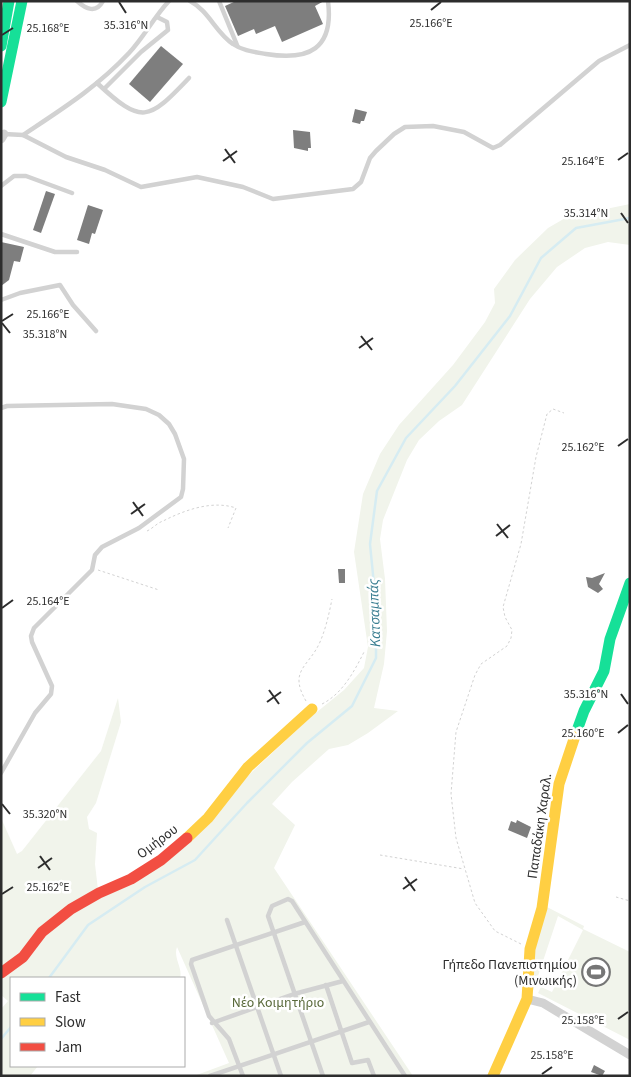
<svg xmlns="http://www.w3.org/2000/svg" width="631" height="1077" font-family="'Source Sans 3',sans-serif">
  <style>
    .green { fill: #f1f4eb }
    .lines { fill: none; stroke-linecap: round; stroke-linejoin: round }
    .stream { stroke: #d6ecf2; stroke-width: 2.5 }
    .building { fill: #7e7e7e }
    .path { stroke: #d2d2d2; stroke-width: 1; stroke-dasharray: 2.5 2.5; stroke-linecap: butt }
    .lane { stroke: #d2d2d2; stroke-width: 4.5 }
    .street { stroke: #d2d2d2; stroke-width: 9 }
    .fast { stroke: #16e098; stroke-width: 11 }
    .slow { stroke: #ffcf43; stroke-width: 11 }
    .jam { stroke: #f24e42; stroke-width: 11 }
    .ticks { fill: none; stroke: #2d2d2d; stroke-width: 2 }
    .labels { text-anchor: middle; stroke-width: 5; stroke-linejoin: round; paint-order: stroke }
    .street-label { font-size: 14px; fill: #2d2d2d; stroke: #fff }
    .poi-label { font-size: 14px; fill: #2d2d2d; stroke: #fff; text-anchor: end }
    .park-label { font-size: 14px; fill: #59693a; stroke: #fff }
    .water-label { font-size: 15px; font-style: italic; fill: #3a7e91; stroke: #fff }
    .ticks-label { font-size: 12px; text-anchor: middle; fill: #2d2d2d; stroke: #fff; stroke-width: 5; stroke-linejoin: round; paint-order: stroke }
  </style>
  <rect width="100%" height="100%" fill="#fff"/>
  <!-- green -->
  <g class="green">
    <path d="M630,204v41l-22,-3 -23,6 -28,19 -27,32 -68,106 -23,16 -20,19 -12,20 -24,60 -3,19 5,40 2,52 -3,33 -10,44 24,3 -30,22 -20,12 -19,4 -37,33 -20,22 23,21 -21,43 139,208h-219l35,-13 -52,-116c-4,11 6,21 3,31h-169v88h27l-8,10h-29v-67l7,-8 -7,-6v-19l67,-61 69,-36 175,-163 32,-26 20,-22 4,-21 -14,-95 9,-58 17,-40 19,-29 54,-60 32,-43 10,-19 -1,-14 21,-29 33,-32 19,-11z"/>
    <path d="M118,698l3,24 -25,81 -9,14 2,12 8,4 -2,31 3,26 -97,79v-151l16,36 5,-3 79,-100z"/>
    <path d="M545,906l39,20 -1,3 47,23v88l-92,-47 3,-6 11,5 31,-62 -25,-14 -25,75 1,-54z"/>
  </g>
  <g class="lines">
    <!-- stream -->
    <g class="stream">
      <path d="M49,978l39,-53 57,-38 50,-27 52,-57 60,-60 45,-37 24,-48v-53l-6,-61 7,-53 29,-53 49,-52 55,-70 31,-58 35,-30 54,-10"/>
      <path d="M1,1039l10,-12"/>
    </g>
  </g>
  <!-- building -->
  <g class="building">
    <path d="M236,1h88l-9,5 8,18 -41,18 -7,-16 -19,8 -2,-5 -16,7 -13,-30z"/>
    <path d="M161,46l22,18 -33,38 -21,-18z"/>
    <path d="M355,109l12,3 -3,9h-3l-1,3 -8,-2z"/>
    <path d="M293,130l17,2 1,16h-3v3l-14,-3z"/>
    <path d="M46,191l9,3 -14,39 -8,-3z"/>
    <path d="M88,205l15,5 -8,24 -3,-1 -3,11 -12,-4z"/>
    <path d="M1,242l23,5 -4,15 -6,-1 -5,19 -8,6z"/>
    <path d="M338,569h7v14h-6z"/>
    <path d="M605,573l-6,11 4,5 -5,4 -10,-6 -2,-10 6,1z"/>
    <path d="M517,820l14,7 -4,11 -19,-8 3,-9 5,2z"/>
    <path d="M594,1065l11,6 -3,5 -11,-4z"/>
  </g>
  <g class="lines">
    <!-- path -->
    <g class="path">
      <path d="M147,531c5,-2 10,-8 16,-10 22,-11 49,-21 73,-13l-8,20"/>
      <path d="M98,570l61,20"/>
      <path d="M306,701c-18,-31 3,-34 14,-59 6,-14 9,-28 12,-43"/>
      <path d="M322,704c20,-10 32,-32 42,-52"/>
      <path d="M380,855l84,14"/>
      <path d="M616,897l14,4"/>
      <path d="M521,944l-26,-13 -20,-28 -19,-65 -5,-44 5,-62 19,-57 6,-11 26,-18 4,-8 1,-8 -7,-13 -2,-10 18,-63 15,-87 11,-43 6,-5 11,4"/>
    </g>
    <!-- lane -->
    <g class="lane">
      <path d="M77,1c9,8 19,13 26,0"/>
      <path d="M190,1c19,10 26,32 43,43 10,7 22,8 33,10 43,7 68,-5 62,-53"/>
      <path d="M219,1l18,44"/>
      <path d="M97,83c45,42 51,38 92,-5"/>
      <path d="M104,89l37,-37 27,-22 -1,-8 -10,-5"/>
      <path d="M4,134l19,1 43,22 39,13 36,17 56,-10 46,10 30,12 80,-10 8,-7 9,-24 6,-7 18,-17 11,-7 28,-1 31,6 29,16 7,-3 99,-84 31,-16"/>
      <path d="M23,135c39,-26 73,-47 106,-82 15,-16 25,-36 40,-52"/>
      <path d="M1,186l13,-10h12l46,17"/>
      <path d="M1,234l54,18h22"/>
      <path d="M1,300l19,-7 40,-8 13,20 23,26"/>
      <path d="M1,408l6,-2 105,-2 34,5 13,6 10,9 6,10 9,25 -1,30 -2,8 -42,31 -37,19 -7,8 -3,15 -58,58 -3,8 1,6 20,44 -1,8 -16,19 -34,60"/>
      <path d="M227,920l54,156"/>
      <path d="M326,985l26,78 16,-3 6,16"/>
      <path d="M212,1023l82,-29 49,-13"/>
      <path d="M210,1076l159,-54"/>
      <path d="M243,1076l-14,-37 -20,-23 -18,-52 1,-4 113,-38"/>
      <path d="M323,1076l-55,-160 4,-10 16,-7 4,2 113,175"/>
    </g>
    <!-- street -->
    <g class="street">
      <path d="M1,139l3,-5"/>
      <path d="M527,999l16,4 87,52"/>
    </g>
    <!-- fast -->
    <g class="fast">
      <path d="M1,46l8,-45"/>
      <path d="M1,102l21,-101"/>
      <path d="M575,736l9,-25 20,-40 6,-32 20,-56"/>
    </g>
    <!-- slow -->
    <g class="slow">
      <path d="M187,838l21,-20 40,-51 64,-58"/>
      <path d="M493,1076l34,-77 3,-50 12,-41 17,-124 16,-48"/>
    </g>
    <!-- jam -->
    <path class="jam" d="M1,973l22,-16 19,-25 29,-23 28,-16 32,-14 30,-19 26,-22"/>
  </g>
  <!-- ticks -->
  <path class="ticks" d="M119,2l7,11M431,10l10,-8M2,35l11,-7M225,149l10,14M618,160l10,-7M223,161l14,-10M621,213l7,10M2,321l11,-7M2,323l8,10M361,336l11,14M359,348l14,-10M618,446l10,-7M133,502l10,14M131,514l14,-10M497,524l11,14M496,536l14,-11M2,608l11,-8M269,690l10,14M621,694l7,10M267,702l14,-10M618,733l10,-8M2,804l8,10M40,856l10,14M38,868l14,-10M405,877l10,14M403,889l14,-10M2,894l11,-7M618,1019l10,-7M542,1074l10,-7"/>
  <!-- icons -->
  <defs>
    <symbol id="stadium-ring" viewBox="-11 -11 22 22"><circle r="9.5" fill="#fff" stroke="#767676" stroke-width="1.5"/><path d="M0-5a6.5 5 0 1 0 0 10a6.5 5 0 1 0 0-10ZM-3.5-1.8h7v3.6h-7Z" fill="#767676"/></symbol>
  </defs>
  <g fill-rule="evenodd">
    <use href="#stadium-ring" x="580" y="956" width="32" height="32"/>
  </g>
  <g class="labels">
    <!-- street labels -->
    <g class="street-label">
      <text transform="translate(539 826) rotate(-82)" y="5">Παπαδάκη Χαραλ.</text>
      <text transform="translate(157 841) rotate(-37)" y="5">Ομήρου</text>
    </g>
    <!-- poi labels -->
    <g class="poi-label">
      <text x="577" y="969">Γήπεδο Πανεπιστημίου<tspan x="577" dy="16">(Μινωικής)</tspan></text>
    </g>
    <!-- park labels -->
    <g class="park-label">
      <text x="278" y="1007">Νέο Κοιμητήριο</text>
    </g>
    <!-- water labels -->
    <g class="water-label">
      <text transform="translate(374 613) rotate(-92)" y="5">Κατσαμπάς</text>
    </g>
  </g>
  <g class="ticks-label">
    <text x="431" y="27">25.166°E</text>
    <text x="126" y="29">35.316°N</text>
    <text x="48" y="32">25.168°E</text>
    <text x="583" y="165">25.164°E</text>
    <text x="586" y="217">35.314°N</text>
    <text x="48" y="318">25.166°E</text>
    <text x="45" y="338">35.318°N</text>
    <text x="583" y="451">25.162°E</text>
    <text x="48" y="605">25.164°E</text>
    <text x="586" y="698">35.316°N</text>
    <text x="583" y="737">25.160°E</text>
    <text x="45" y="818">35.320°N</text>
    <text x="48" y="891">25.162°E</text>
    <text x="583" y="1024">25.158°E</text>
    <text x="552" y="1059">25.158°E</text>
  </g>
  <!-- border -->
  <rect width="631" height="1077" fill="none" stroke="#2d2d2d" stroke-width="5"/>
  <!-- legend -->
  <rect x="10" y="977" width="175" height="90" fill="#ffffff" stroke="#ababab"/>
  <rect x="20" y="993" width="25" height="8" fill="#16e098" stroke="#ababab"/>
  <text x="55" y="1002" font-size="15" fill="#2d2d2d">Fast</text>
  <rect x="20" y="1018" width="25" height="8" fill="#ffcf43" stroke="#ababab"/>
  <text x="55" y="1027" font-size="15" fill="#2d2d2d">Slow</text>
  <rect x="20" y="1043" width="25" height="8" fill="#f24e42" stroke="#ababab"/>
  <text x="55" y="1052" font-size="15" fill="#2d2d2d">Jam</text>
</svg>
